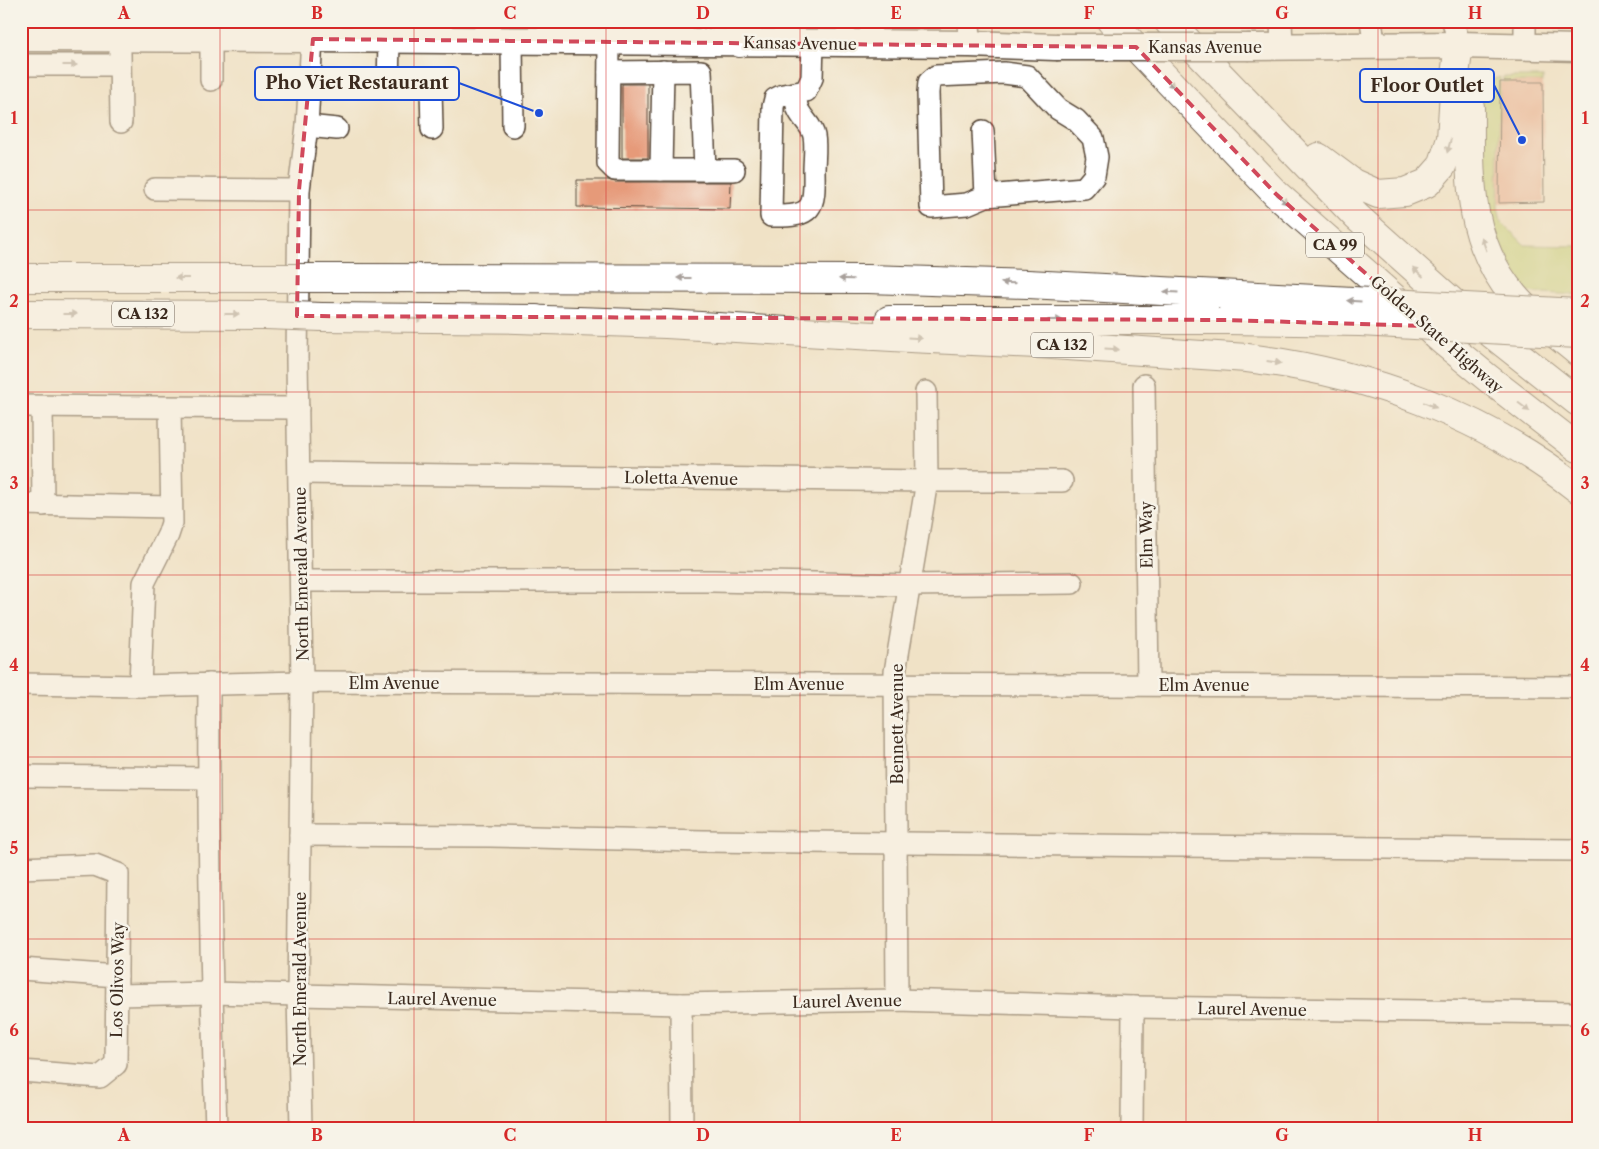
<svg xmlns="http://www.w3.org/2000/svg" width="1599" height="1149" font-family="'Libre Caslon Text',serif">
  <style>
    .green { fill: #bfcd6f; stroke: #7d7c46 }
    .building { fill: #e69a79 }
    .lines { fill: none; stroke-linecap: round; stroke-linejoin: round }
    .minor-casing { stroke: #564637; stroke-width: 24 }
    .major-casing { stroke: #564637; stroke-width: 29 }
    .highway-casing { stroke: #564637; stroke-width: 30 }
    .minor { stroke: #fff; stroke-width: 21 }
    .major { stroke: #fff; stroke-width: 26 }
    .highway { stroke: #fff; stroke-width: 28 }
    .major-bridge-casing { stroke: #564637; stroke-width: 29; stroke-linecap: butt }
    .highway-bridge-casing { stroke: #564637; stroke-width: 30; stroke-linecap: butt }
    .major-bridge { stroke: #fff; stroke-width: 26 }
    .highway-bridge { stroke: #fff; stroke-width: 28 }
    .oneway { fill: #a79f9a }
    .marked { fill: none; stroke: #d1495b; stroke-width: 4; stroke-dasharray: 10 6; stroke-linejoin: round }
    .grid { fill: none; stroke: #d62828; stroke-width: 1; stroke-opacity: 0.55 }
    .labels { text-anchor: middle; stroke-width: 5; stroke-linejoin: round; paint-order: stroke }
    .shield { fill: #f7f3e8; stroke: #73665b; stroke-width: 1 }
    .shield-label { font-size: 15px; font-weight: bold; fill: #3b2a1e }
    .street-label { font-size: 16px; fill: #3b2a1e; stroke: #f7f3e8 }
    .leader { fill: none; stroke: #1d4ed8; stroke-width: 2 }
    .callout-dot { fill: #1d4ed8; stroke: #f7f3e8; stroke-width: 2 }
    .callout { fill: #f7f3e8; stroke: #1d4ed8; stroke-width: 2 }
    .callout-label { font-size: 18px; text-anchor: middle; font-weight: bold; fill: #3b2a1e }
    .neatline { fill: none; stroke: #d62828; stroke-width: 2 }
    .grid-label { font-size: 16px; text-anchor: middle; font-weight: bold; fill: #d62828 }
  </style>
  <rect width="100%" height="100%" fill="#f7f3e8"/>
  <filter id="ink" filterUnits="userSpaceOnUse"><feTurbulence type="fractalNoise" baseFrequency=".02" numOctaves="2"/><feDisplacementMap in="SourceGraphic" scale="10" xChannelSelector="R" yChannelSelector="G"/><feConvolveMatrix kernelMatrix="1 2 1 2 8 2 1 2 1" color-interpolation-filters="sRGB"/></filter>
  <filter id="wash" filterUnits="userSpaceOnUse"><feTurbulence type="fractalNoise" baseFrequency=".0096" numOctaves="4" result="noise"/><feDisplacementMap in="SourceGraphic" scale="20" xChannelSelector="R" yChannelSelector="G"/><feGaussianBlur stdDeviation="1.12" result="paint"/><feColorMatrix in="noise" values="0 0 0 0 0 0 0 0 0 0 0 0 0 0 0 0 0 1.4 0 .05"/><feComposite in="paint" operator="in"/></filter>
  <g filter="url(#wash)">
    <rect width="100%" height="100%" fill="#f0e2c6"/>
    <!-- green -->
    <g class="green">
      <path d="M1500,77l-2,130 3,15 24,23 53,1v49l-54,-3 -28,-49 -12,-44 -3,-104v-7l7,1 6,-10z"/>
      <rect x="1503" y="77" width="40" height="5"/>
    </g>
    <g id="blocks">
      <!-- building -->
      <g class="building">
        <path d="M1500,82h43l1,120 -45,1z"/>
        <rect x="622" y="84" width="26" height="74"/>
        <path d="M577,180h31l7,2h116l-1,27 -153,-2z"/>
      </g>
    </g>
  </g>
  <g filter="url(#ink)">
    <use href="#blocks" fill-opacity="0" stroke="#564637" stroke-width="1"/>
    <g class="lines">
      <defs>
        <g id="minor">
          <path d="M587,21v20"/>
          <path d="M614,21l-5,21 -1,121 7,7h119"/>
          <path d="M645,21l2,21"/>
          <path d="M969,21l1,23"/>
          <path d="M1281,21l1,26"/>
          <path d="M1371,21l4,26"/>
          <path d="M1453,21l6,24"/>
          <path d="M211,39v41"/>
          <path d="M512,41l1,85"/>
          <path d="M870,44l1,-23"/>
          <path d="M1525,47v-26"/>
          <path d="M120,52l1,70"/>
          <path d="M21,65h99"/>
          <path d="M609,72l92,-1 4,99"/>
          <path d="M1004,73l23,3 31,33 18,11 17,18 4,19 -3,19 -10,12 -98,8 -19,8 -36,3 -3,-114 1,-11 7,-6z"/>
          <path d="M388,88l1,-48"/>
          <path d="M431,88l1,41"/>
          <path d="M795,93c1,5 1,11 3,16 4,10 14,16 16,27 2,11 0,24 0,35 1,38 -1,46 -43,45l2,-109 2,-8 8,-4 23,-4 6,-13 1,-35"/>
          <path d="M307,126l30,3"/>
          <path d="M983,131l3,65"/>
          <path d="M661,170l2,-99"/>
          <path d="M155,189l144,1"/>
          <path d="M1144,385l4,299"/>
          <path d="M21,406l277,2"/>
          <path d="M42,407l1,98"/>
          <path d="M300,473l627,8h135"/>
          <path d="M21,504l150,3"/>
          <path d="M301,581h412l197,4 162,-2"/>
          <path d="M21,684l119,2 162,-4 1276,5"/>
          <path d="M209,684c-1,148 2,296 7,444"/>
          <path d="M140,686l4,-103 24,-48 4,-12 -2,-115"/>
          <path d="M21,776l188,2"/>
          <path d="M300,835l190,1 213,5 875,9"/>
          <path d="M21,868l74,-3 23,9 -2,190 -16,13 -79,-6"/>
          <path d="M21,969l96,7"/>
          <path d="M117,995l95,-2 469,11 216,-4 236,7 445,6"/>
          <path d="M897,1000l-2,-328 32,-191 -1,-89"/>
          <path d="M681,1004l1,124"/>
          <path d="M301,1128l-3,-133 4,-313 -5,-322 2,-170 8,-64 6,-105"/>
          <path d="M1132,1128l1,-121"/>
        </g>
        <g id="major">
          <path d="M21,38l292,1 657,5 86,3"/>
          <path d="M1250,47l209,-2 119,3"/>
        </g>
        <g id="highway">
          <path d="M1111,21l165,173 169,149 44,36 89,69"/>
          <path d="M1168,21l189,196 102,91 119,94"/>
          <path d="M740,43l6,-22"/>
          <path d="M1470,107c0,70 -4,132 44,189 18,22 43,38 64,56"/>
          <path d="M1318,157l35,26 25,11 27,-2 22,-9 15,-17 9,-27 4,-64 4,-30"/>
          <path d="M21,278h244"/>
          <path d="M322,278l546,1 160,5 191,10"/>
          <path d="M21,314l244,1"/>
          <path d="M322,317l214,2"/>
          <path d="M517,319l149,5 244,14 127,6 210,14c118,14 236,56 331,131"/>
          <path d="M889,320h338"/>
        </g>
      </defs>
      <!-- minor casing -->
      <use href="#minor" class="minor-casing"/>
      <!-- major casing -->
      <use href="#major" class="major-casing"/>
      <!-- highway casing -->
      <use href="#highway" class="highway-casing"/>
      <!-- minor -->
      <use href="#minor" class="minor"/>
      <!-- major -->
      <use href="#major" class="major"/>
      <!-- highway -->
      <use href="#highway" class="highway"/>
      <defs>
        <path id="major-bridge" d="M1056,47h194"/>
        <g id="highway-bridge">
          <path d="M265,278h57"/>
          <path d="M1219,294l359,19"/>
          <path d="M265,315l57,2"/>
          <path d="M1227,320l133,2 218,12"/>
        </g>
      </defs>
      <!-- major-bridge casing -->
      <use href="#major-bridge" class="major-bridge-casing"/>
      <!-- highway-bridge casing -->
      <use href="#highway-bridge" class="highway-bridge-casing"/>
      <!-- major-bridge -->
      <use href="#major-bridge" class="major-bridge"/>
      <!-- highway-bridge -->
      <use href="#highway-bridge" class="highway-bridge"/>
    </g>
    <!-- one-way arrows -->
    <defs><path id="oneway-solid" d="M-6-.8H1V-3.2L6.5 0L1 3.2V.8H-6Z" transform="scale(1.25)"/></defs>
    <g class="oneway">
      <use href="#oneway-solid" transform="translate(70 65)"/>
      <use href="#oneway-solid" transform="translate(1169 82) rotate(46)"/>
      <use href="#oneway-solid" transform="translate(1449 146) rotate(105)"/>
      <use href="#oneway-solid" transform="translate(1282 199) rotate(42)"/>
      <use href="#oneway-solid" transform="translate(1484 244) rotate(-110)"/>
      <use href="#oneway-solid" transform="translate(1418 272) rotate(-138)"/>
      <use href="#oneway-solid" transform="translate(182 278) rotate(-180)"/>
      <use href="#oneway-solid" transform="translate(684 278) rotate(180)"/>
      <use href="#oneway-solid" transform="translate(846 279) rotate(-179)"/>
      <use href="#oneway-solid" transform="translate(1008 283) rotate(-178)"/>
      <use href="#oneway-solid" transform="translate(1171 292) rotate(-177)"/>
      <use href="#oneway-solid" transform="translate(1354 301) rotate(-177)"/>
      <use href="#oneway-solid" transform="translate(70 314)"/>
      <use href="#oneway-solid" transform="translate(232 314)"/>
      <use href="#oneway-solid" transform="translate(416 319)"/>
      <use href="#oneway-solid" transform="translate(1055 320)"/>
      <use href="#oneway-solid" transform="translate(915 338) rotate(3)"/>
      <use href="#oneway-solid" transform="translate(1112 349) rotate(4)"/>
      <use href="#oneway-solid" transform="translate(1274 362) rotate(8)"/>
      <use href="#oneway-solid" transform="translate(1430 405) rotate(23)"/>
      <use href="#oneway-solid" transform="translate(1524 407) rotate(37)"/>
    </g>
  </g>
  <!-- marked area -->
  <path d="M0 0H1599V1149H0ZM313,39l823,8 140,147 149,132 -198,-6 -930,-4 2,-126z" fill="#f0e2c6" fill-opacity=".55" fill-rule="evenodd"/>
  <path class="marked" d="M313,39l823,8 140,147 149,132 -198,-6 -930,-4 2,-126z"/>
  <!-- grid -->
  <path class="grid" d="M220,21v1107M414,21v1107M606,21v1107M800,21v1107M992,21v1107M1186,21v1107M1378,21v1107M21,210h1557M21,392h1557M21,575h1557M21,757h1557M21,939h1557"/>
  <g class="labels">
    <!-- shield labels -->
    <g class="shield">
      <rect x="1306" y="232.5" width="58" height="25" rx="4"/>
      <rect x="112" y="301.5" width="62" height="25" rx="4"/>
      <rect x="1031" y="332.5" width="62" height="25" rx="4"/>
    </g>
    <g class="shield-label">
      <text x="1335" y="250">CA 99</text>
      <text x="143" y="319">CA 132</text>
      <text x="1062" y="350">CA 132</text>
    </g>
    <!-- street labels -->
    <g class="street-label">
      <text transform="translate(800 43) rotate(1)" y="6">Kansas Avenue</text>
      <text x="1205" y="53">Kansas Avenue</text>
      <text transform="translate(1437 334) rotate(41)" y="6">Golden State Highway</text>
      <text transform="translate(681 478) rotate(1)" y="6">Loletta Avenue</text>
      <text transform="translate(1146 535) rotate(-91)" y="6">Elm Way</text>
      <text transform="translate(301 574) rotate(-91)" y="6">North Emerald Avenue</text>
      <text x="394" y="689">Elm Avenue</text>
      <text x="799" y="690">Elm Avenue</text>
      <text x="1204" y="691">Elm Avenue</text>
      <text transform="translate(897 724) rotate(-90)" y="6">Bennett Avenue</text>
      <text transform="translate(300 979) rotate(-90)" y="6">North Emerald Avenue</text>
      <text transform="translate(117 980) rotate(-89)" y="6">Los Olivos Way</text>
      <text transform="translate(442 999) rotate(1)" y="6">Laurel Avenue</text>
      <text transform="translate(847 1001) rotate(-1)" y="6">Laurel Avenue</text>
      <text transform="translate(1252 1009) rotate(1)" y="6">Laurel Avenue</text>
    </g>
  </g>
  <!-- callouts -->
  <path class="leader" d="M539 113L459 83M1522 140L1494 85"/>
  <g class="callout-dot">
    <circle cx="539" cy="113" r="5"/>
    <circle cx="1522" cy="140" r="5"/>
  </g>
  <g class="callout">
    <rect x="255" y="67" width="204" height="33" rx="5"/>
    <rect x="1360" y="69" width="134" height="33" rx="5"/>
  </g>
  <g class="callout-label">
    <text x="357" y="89">Pho Viet Restaurant</text>
    <text x="1427" y="92">Floor Outlet</text>
  </g>
  <!-- margin -->
  <rect width="1599" height="1149" fill="none" stroke="#f7f3e8" stroke-width="55"/>
  <rect x="28" y="28" width="1544" height="1094" class="neatline"/>
  <g class="grid-label">
    <text x="124" y="19">A</text>
    <text x="317" y="19">B</text>
    <text x="510" y="19">C</text>
    <text x="703" y="19">D</text>
    <text x="896" y="19">E</text>
    <text x="1089" y="19">F</text>
    <text x="1282" y="19">G</text>
    <text x="1475" y="19">H</text>
    <text x="14" y="124">1</text>
    <text x="1585" y="124">1</text>
    <text x="14" y="307">2</text>
    <text x="1585" y="307">2</text>
    <text x="14" y="489">3</text>
    <text x="1585" y="489">3</text>
    <text x="14" y="671">4</text>
    <text x="1585" y="671">4</text>
    <text x="14" y="854">5</text>
    <text x="1585" y="854">5</text>
    <text x="14" y="1036">6</text>
    <text x="1585" y="1036">6</text>
    <text x="124" y="1141">A</text>
    <text x="317" y="1141">B</text>
    <text x="510" y="1141">C</text>
    <text x="703" y="1141">D</text>
    <text x="896" y="1141">E</text>
    <text x="1089" y="1141">F</text>
    <text x="1282" y="1141">G</text>
    <text x="1475" y="1141">H</text>
  </g>
</svg>
